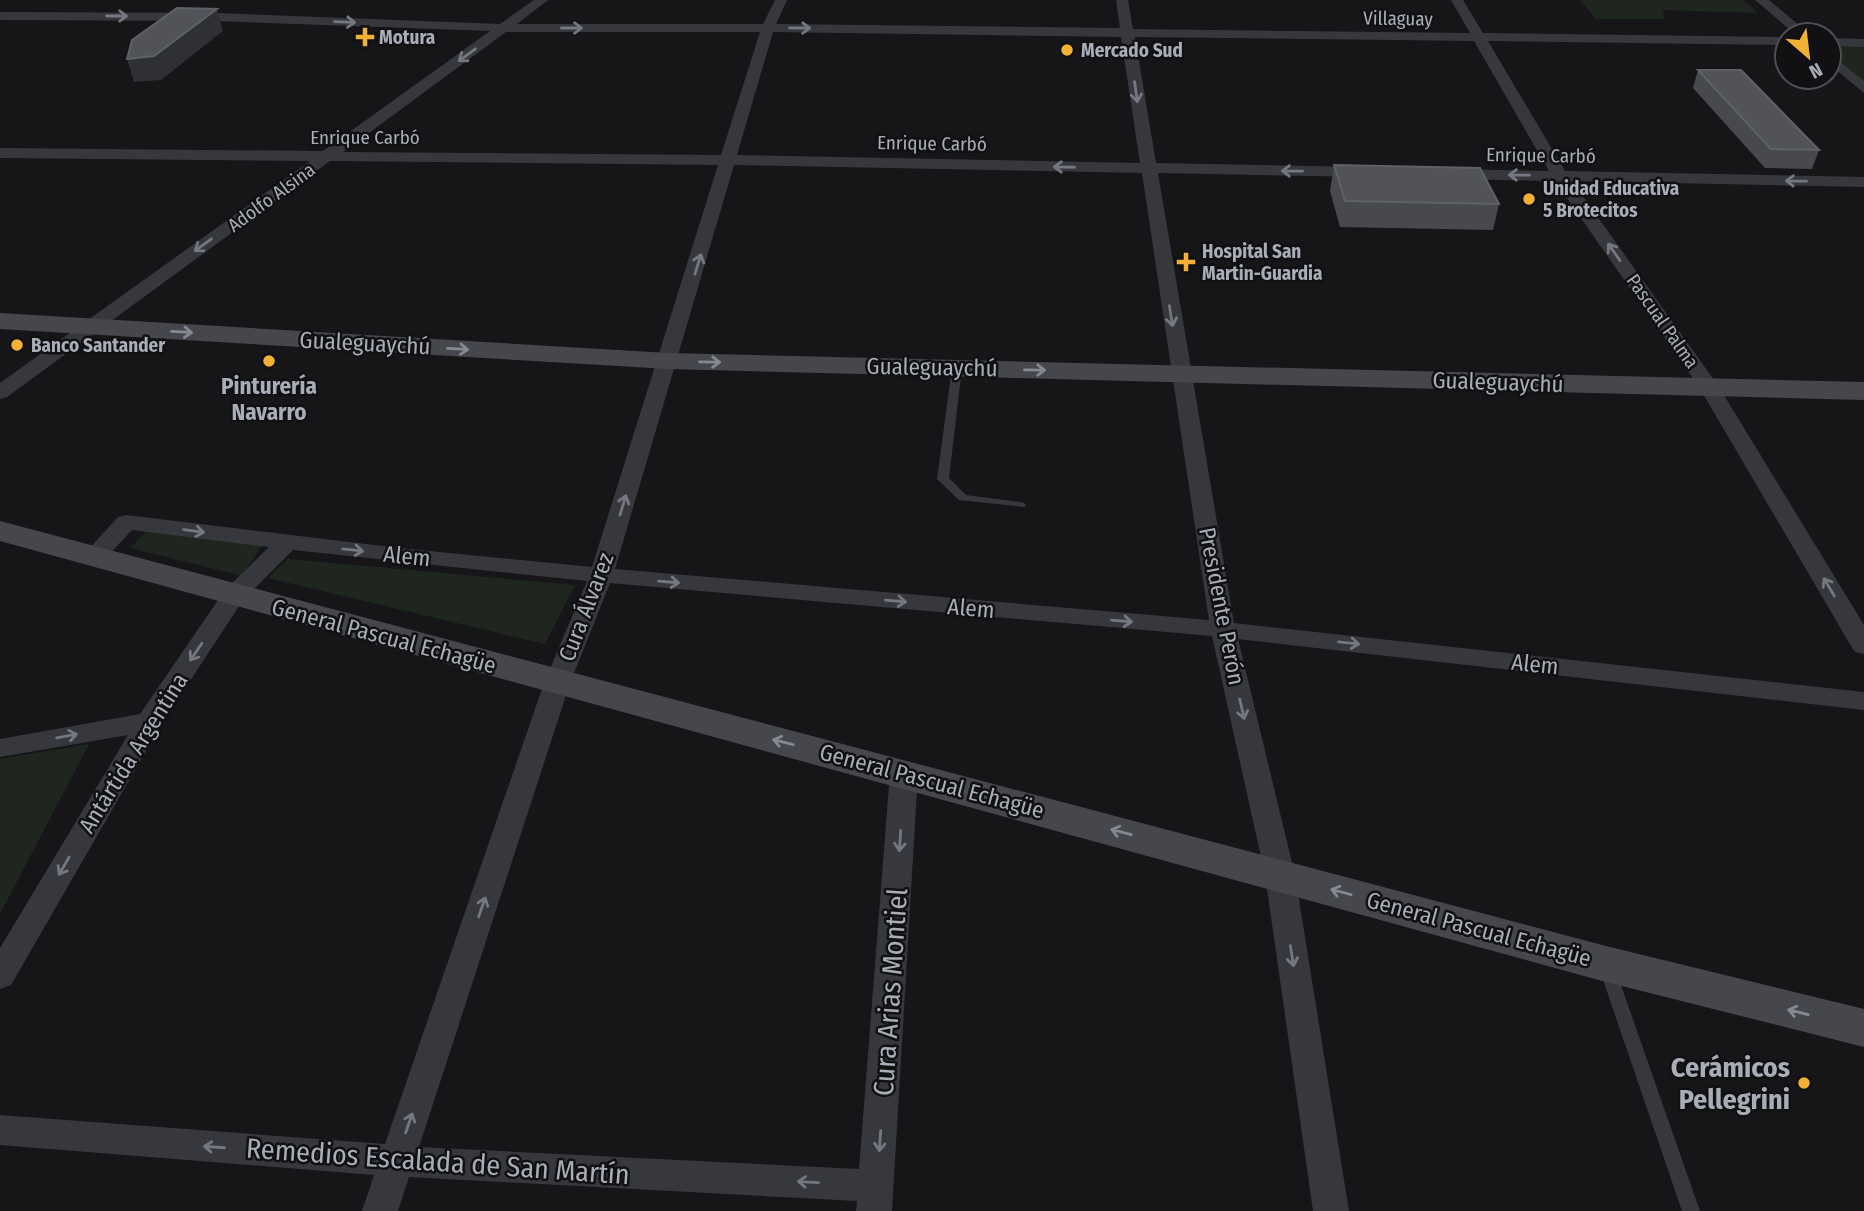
<svg xmlns="http://www.w3.org/2000/svg" width="1864" height="1211" font-family="'Fira Sans Condensed',sans-serif">
  <style>
    .green { fill: #1e261f }
    .lines { fill: none; stroke-linecap: round; stroke-linejoin: round }
    .lane { fill: #37383d; fill-rule: evenodd }
    .street { fill: #37383d; fill-rule: evenodd }
    .secondary { fill: #45474d; fill-rule: evenodd }
    .wall { fill: #47494d }
    .shaded-wall { fill: #2f3033 }
    .building { fill: #525359; stroke: #5f6168; stroke-width: 2 }
    .oneway { stroke: #757881 }
    .oneway2 { stroke: #858993 }
    .poi-dot { fill: #f2b134; stroke: #111113; stroke-width: 2.5 }
    .labels { text-anchor: middle; stroke-width: 5; stroke-linejoin: round; paint-order: stroke }
    .far-street-label { font-size: 19px; fill: #a8adb8; stroke: #111113 }
    .far-poi-label { font-size: 19px; font-weight: bold; fill: #a8adb8; stroke: #111113; text-anchor: start }
    .street-label { font-size: 23px; fill: #a8adb8; stroke: #111113 }
    .poi-label { font-size: 23px; font-weight: bold; fill: #a8adb8; stroke: #111113 }
    .near-street-label { font-size: 28px; fill: #a8adb8; stroke: #111113 }
    .near-poi-label { font-size: 28px; font-weight: bold; fill: #a8adb8; stroke: #111113; text-anchor: end }
  </style>
  <rect width="100%" height="100%" fill="#161618"/>
  <!-- green -->
  <g class="green">
    <path d="M1580,0h163l15,13 -95,-3 2,9h-69z"/>
    <path d="M1829,44l35,1v38l-35,-31z"/>
    <path d="M150,528l115,13 -23,35 -112,-28z"/>
    <path d="M288,559l287,26 -30,59 -277,-66z"/>
    <path d="M89,744l-89,170v-155z"/>
  </g>
  <g class="lines">
    <!-- lane -->
    <g class="lane">
      <path d="M957,365l5,3 -13,110 17,17 54,7 4,1 2,2 -2,2 -65,-7 -22,-21 15,-111z"/>
      <path d="M1607,962l6,2 2,4 85,243h-18l-83,-243 2,-4z"/>
    </g>
    <!-- street -->
    <g class="street">
      <path d="M534,0h14l-31,24h246l12,-24h12l-11,24 344,4 -4,-28h12l5,29 337,4 -19,-33h12l20,33 304,4v8l-299,-4 77,130 299,6v10l-292,-6 147,206 145,238v29l-9,-2 -4,-6 -152,-259 -144,-206 -103,-2 -8,-5 8,-5 97,2 -75,-130 -339,-4 21,126 210,4 8,5 -8,5 -208,-4 76,450 630,69v18l-626,-71 57,236 54,336h-36l-48,-336 -53,-239 -602,-53 -40,100 -151,464 440,22 31,-396 4,-7 10,-3 10,3 4,7 -26,438h-36l1,-10 -448,-24 -11,34h-36l12,-36 -374,-30v-30l385,29 159,-461 43,-102 -294,-31 -50,50 -82,125 -150,260 -11,4v-41l128,-213 -128,22v-18l140,-25 85,-124 44,-43 -137,-17 -30,32h-16l-4,-5 4,-5 32,-35 8,-2 273,33 193,19 126,-402 -388,-4 -323,236 -7,2v-16l310,-222 -310,-3v-10l323,3 167,-120 -275,-10 -215,-1v-8l215,1 285,11zM506,32h254l-39,123 -378,-3zM773,32l348,5 19,126 -403,-8zM734,165l408,8 67,447 -594,-51z"/>
      <path d="M1755,0h14l42,35h-15z"/>
      <path d="M1829,38l35,1v8l-35,-1z"/>
      <path d="M1829,53l35,28v12l-35,-29z"/>
    </g>
    <!-- secondary -->
    <g class="secondary">
      <path d="M0,313l668,40 1196,29v18l-1196,-31 -668,-40z"/>
      <path d="M0,521l1606,425 258,63v38l-258,-65 -1606,-441z"/>
    </g>
  </g>
  <!-- wall -->
  <g class="wall">
    <path d="M1698,70l121,80 -7,19 -47,-1 -72,-80z"/>
    <path d="M1334,165l165,39 -6,26 -153,-3 -10,-36z"/>
  </g>
  <!-- shaded-wall -->
  <path class="shaded-wall" d="M217,9l6,22 -62,49 -27,2 -7,-23z"/>
  <!-- building -->
  <g class="building">
    <path d="M177,8l40,1 -63,47 -27,3 5,-19z"/>
    <path d="M1698,70h43l78,80 -48,-1z"/>
    <path d="M1334,165l146,3 19,36 -154,-3z"/>
  </g>
  <!-- one-way arrows -->
  <defs><path id="oneway-shaft" d="M-6 0H5M1.5-3L5.5 0L1.5 3" fill="none" stroke-width="1.6" stroke-linecap="round" stroke-linejoin="round" transform="scale(1.75)"/></defs>
  <g class="oneway">
    <use href="#oneway-shaft" transform="translate(117 16)"/>
    <use href="#oneway-shaft" transform="translate(345 22) rotate(2)"/>
    <use href="#oneway-shaft" transform="translate(572 28)"/>
    <use href="#oneway-shaft" transform="translate(800 28) rotate(1)"/>
    <use href="#oneway-shaft" transform="translate(467 55) rotate(144)"/>
    <use href="#oneway-shaft" transform="translate(1136 92) rotate(82)"/>
    <use href="#oneway-shaft" transform="translate(1064 167) rotate(-179)"/>
    <use href="#oneway-shaft" transform="translate(1292 171) rotate(-179)"/>
    <use href="#oneway-shaft" transform="translate(1519 175) rotate(-179)"/>
    <use href="#oneway-shaft" transform="translate(1796 181) rotate(-179)"/>
    <use href="#oneway-shaft" transform="translate(203 245) rotate(144)"/>
    <use href="#oneway-shaft" transform="translate(1614 252) rotate(-125)"/>
    <use href="#oneway-shaft" transform="translate(698 264) rotate(-73)"/>
    <use href="#oneway-shaft" transform="translate(1171 316) rotate(81)"/>
    <use href="#oneway-shaft" transform="translate(623 505) rotate(-73)"/>
    <use href="#oneway-shaft" transform="translate(194 531) rotate(8)"/>
    <use href="#oneway-shaft" transform="translate(353 550) rotate(6)"/>
    <use href="#oneway-shaft" transform="translate(669 582) rotate(5)"/>
    <use href="#oneway-shaft" transform="translate(1829 587) rotate(-121)"/>
    <use href="#oneway-shaft" transform="translate(896 601) rotate(5)"/>
    <use href="#oneway-shaft" transform="translate(1122 621) rotate(5)"/>
    <use href="#oneway-shaft" transform="translate(1349 643) rotate(6)"/>
    <use href="#oneway-shaft" transform="translate(196 652) rotate(124)"/>
    <use href="#oneway-shaft" transform="translate(1242 709) rotate(77)"/>
    <use href="#oneway-shaft" transform="translate(67 736) rotate(-10)"/>
    <use href="#oneway-shaft" transform="translate(900 841) rotate(94)"/>
    <use href="#oneway-shaft" transform="translate(64 866) rotate(120)"/>
    <use href="#oneway-shaft" transform="translate(482 907) rotate(-71)"/>
    <use href="#oneway-shaft" transform="translate(1292 956) rotate(81)"/>
    <use href="#oneway-shaft" transform="translate(409 1123) rotate(-71)"/>
    <use href="#oneway-shaft" transform="translate(880 1141) rotate(94)"/>
    <use href="#oneway-shaft" transform="translate(214 1147) rotate(-176)"/>
    <use href="#oneway-shaft" transform="translate(808 1182) rotate(-177)"/>
  </g>
  <g class="oneway2">
    <use href="#oneway-shaft" transform="translate(182 332) rotate(3)"/>
    <use href="#oneway-shaft" transform="translate(458 349) rotate(3)"/>
    <use href="#oneway-shaft" transform="translate(710 362) rotate(1)"/>
    <use href="#oneway-shaft" transform="translate(1035 370) rotate(1)"/>
    <use href="#oneway-shaft" transform="translate(783 742) rotate(-166)"/>
    <use href="#oneway-shaft" transform="translate(1121 832) rotate(-165)"/>
    <use href="#oneway-shaft" transform="translate(1341 892) rotate(-165)"/>
    <use href="#oneway-shaft" transform="translate(1798 1012) rotate(-166)"/>
  </g>
  <!-- markers -->
  <g class="poi-dot">
    <path d="M361.5 26.5h7v7h7v7h-7v7h-7v-7h-7v-7h7z"/>
    <circle cx="1067" cy="50" r="7"/>
    <circle cx="1529" cy="199" r="7"/>
    <path d="M1182.5 251.5h7v7h7v7h-7v7h-7v-7h-7v-7h7z"/>
    <circle cx="17" cy="345" r="7"/>
    <circle cx="269" cy="361" r="7"/>
    <circle cx="1804" cy="1083" r="7"/>
  </g>
  <g class="labels">
    <!-- far-street labels -->
    <g class="far-street-label">
      <text transform="translate(1398 18) rotate(1)" y="7">Villaguay</text>
      <text x="365" y="144">Enrique Carbó</text>
      <text transform="translate(932 143) rotate(1)" y="7">Enrique Carbó</text>
      <text transform="translate(1541 155) rotate(1)" y="7">Enrique Carbó</text>
      <text transform="translate(271 197) rotate(-36)" y="7">Adolfo Alsina</text>
      <text transform="translate(1663 321) rotate(55)" y="7">Pascual Palma</text>
    </g>
    <!-- far-poi labels -->
    <g class="far-poi-label">
      <text x="379" y="44">Motura</text>
      <text x="1081" y="57">Mercado Sud</text>
      <text x="1543" y="195">Unidad Educativa<tspan x="1543" dy="22">5 Brotecitos</tspan></text>
      <text x="1202" y="258">Hospital San<tspan x="1202" dy="22">Martin-Guardia</tspan></text>
      <text x="31" y="352">Banco Santander</text>
    </g>
    <!-- street labels -->
    <g class="street-label">
      <text transform="translate(365 343) rotate(3)" y="8">Gualeguaychú</text>
      <text transform="translate(932 367) rotate(1)" y="8">Gualeguaychú</text>
      <text transform="translate(1498 382) rotate(2)" y="8">Gualeguaychú</text>
      <text transform="translate(407 556) rotate(6)" y="8">Alem</text>
      <text transform="translate(1222 606) rotate(79)" y="8">Presidente Perón</text>
      <text transform="translate(586 607) rotate(-69)" y="8">Cura Álvarez</text>
      <text transform="translate(971 608) rotate(5)" y="8">Alem</text>
      <text transform="translate(384 636) rotate(15)" y="8">General Pascual Echagüe</text>
      <text transform="translate(1535 664) rotate(6)" y="8">Alem</text>
      <text transform="translate(133 753) rotate(-58)" y="8">Antártida Argentina</text>
      <text transform="translate(932 781) rotate(15)" y="8">General Pascual Echagüe</text>
      <text transform="translate(1479 929) rotate(15)" y="8">General Pascual Echagüe</text>
    </g>
    <!-- poi labels -->
    <g class="poi-label">
      <text x="269" y="394">Pinturería<tspan x="269" dy="26">Navarro</tspan></text>
    </g>
    <!-- near-street labels -->
    <g class="near-street-label">
      <text transform="translate(890 992) rotate(-86)" y="10">Cura Arias Montiel</text>
      <text transform="translate(438 1161) rotate(4)" y="10">Remedios Escalada de San Martín</text>
    </g>
    <!-- near-poi labels -->
    <g class="near-poi-label">
      <text x="1790" y="1077">Cerámicos<tspan x="1790" dy="32">Pellegrini</tspan></text>
    </g>
  </g>
  <!-- north arrow -->
  <g transform="translate(1808 56) rotate(152)"><circle r="33" fill="#111113" stroke="#4d4f55" stroke-width="2"/>
  <path d="M0-5L12 26L0 18L-12 26Z" fill="#f2b134"/>
  <text y="-10" font-size="19" font-weight="bold" text-anchor="middle" fill="#a8adb8">N</text>
  </g>
</svg>
